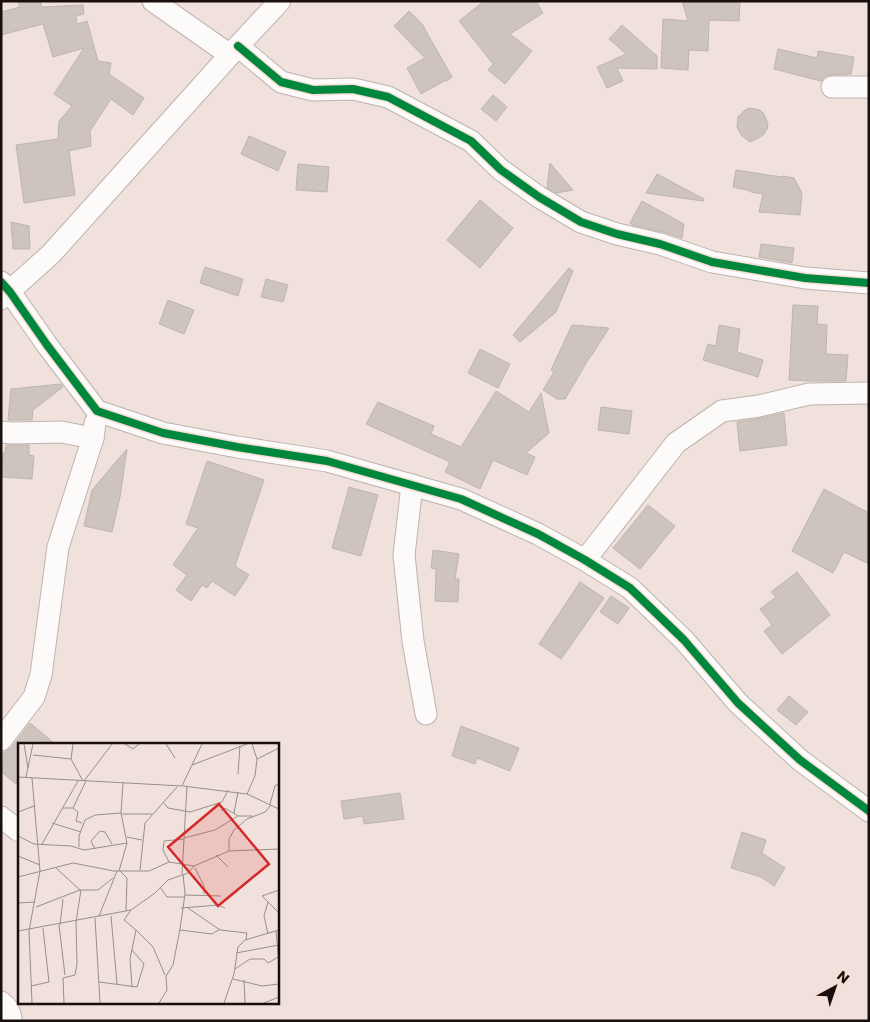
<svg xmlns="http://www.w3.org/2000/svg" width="870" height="1022" font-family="Poppins,sans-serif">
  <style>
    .building { fill: #cdc4bd; stroke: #beb5af }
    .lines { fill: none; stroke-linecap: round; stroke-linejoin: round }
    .minor-casing { stroke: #beb3af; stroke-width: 23 }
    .minor { stroke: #fdfafa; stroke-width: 21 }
    .cycleway-casing { stroke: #f8ddd4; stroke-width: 11 }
    .cycleway { stroke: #00873e; stroke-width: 8 }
    .inset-road { fill: none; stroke: #9a8d89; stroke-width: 1 }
    .view { fill: #d62828; fill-opacity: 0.15; stroke: #d62828; stroke-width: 2.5 }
    .inset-edge { fill: none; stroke: #19100d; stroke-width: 2.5 }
  </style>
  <rect width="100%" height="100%" fill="#f0e1dc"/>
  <!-- building -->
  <g class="building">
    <path d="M18,1h22l2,6 41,-2 1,9 -8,2 1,8 10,-3 11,40 13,2 -2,11 35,24 -11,17 -22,-16 -21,32 1,15 -22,5 6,44 -51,8 -8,-58 42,-6 1,-18 13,-15 -18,-12 30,-46 -31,9 -10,-33 -42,11v-23l19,-5z"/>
    <path d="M484,1h52l7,12 -33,21 22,17 -27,33 -17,-14 5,-6 -34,-43z"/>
    <path d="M682,1h58l-1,20 -30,-1 -1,31 -19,-1 -1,20 -27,-2 2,-49 25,2z"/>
    <path d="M409,11l13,13 30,53 -5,4 -1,-1 -25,14 -14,-26 18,-10 -31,-32z"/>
    <path d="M622,25l35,31v13l-40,-1 6,13 -16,7 -10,-21 29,-13 -17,-15z"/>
    <path d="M778,49l39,9 1,-7 36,6 -3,17 -19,1 -7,1 -4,5 -47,-12z"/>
    <path d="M493,95l14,12 -11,14 -15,-12z"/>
    <path d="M750,108l10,2 4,4 4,10 -1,5 -3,5 -4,3 -10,5 -9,-7 -4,-8 1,-10 7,-7z"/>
    <path d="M249,136l37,16 -8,19 -37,-17z"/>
    <path d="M550,163l23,27 -17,3 -9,-5z"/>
    <path d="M298,164l31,3 -2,25 -31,-2z"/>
    <path d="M736,170l45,7 2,-1 11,2 8,15 -2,22 -41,-3 4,-18 -12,-2v-1l-18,-4z"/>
    <path d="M657,174l47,25 -1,2 -57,-8z"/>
    <path d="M480,200l33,28 -33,40 -33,-28z"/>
    <path d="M642,201l42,23 -2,14 -19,-6 -30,-7 -3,-2z"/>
    <path d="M11,222l18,4 1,23h-17z"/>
    <path d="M761,244l33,4 -2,15 -33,-6z"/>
    <path d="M205,267l38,12 -5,17 -38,-13z"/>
    <path d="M569,268l4,3 -17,41 -36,30 -7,-7z"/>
    <path d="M266,279l22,6 -5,17 -22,-5z"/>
    <path d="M168,300l26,10 -10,24 -25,-10z"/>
    <path d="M793,305l25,1 -1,18 10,1 -1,29 22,1 -2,26h-34l-23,-1z"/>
    <path d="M572,325l37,3 -17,27h-1l-26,44h-8l-14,-9 11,-18 -3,-2z"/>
    <path d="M719,325l21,4 -3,23 26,8 -5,17 -55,-17 5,-16 8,2z"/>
    <path d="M480,349l30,15 -12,24 -30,-15z"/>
    <path d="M61,384l2,3 -30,23 -1,10h-24l3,-31z"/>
    <path d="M496,391l33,21 12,-19 8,40 -23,20 9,4 -8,18 -34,-15 -13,29 -35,-17 5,-10 -84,-38 12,-22 56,24 -3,8 30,13z"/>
    <path d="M601,407l31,4 -3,23 -31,-4z"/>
    <path d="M784,413l3,32 -47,6 -3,-29 24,-4z"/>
    <path d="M6,445h23v10l5,1 -2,23 -31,-2 2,-24h2z"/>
    <path d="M127,449l-7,48 -8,35 -28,-6 8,-36z"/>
    <path d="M207,461l57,19 -29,86 14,9 -14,21 -23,-15 -5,7 -5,-3 -11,16 -15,-11 11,-15 -14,-10 25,-37 -12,-4z"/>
    <path d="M349,487l29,8 -17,61 -29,-8z"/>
    <path d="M824,489l45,24v51l-25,-12 -11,21 -41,-22z"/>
    <path d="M648,505l27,21 -35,43 -27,-21z"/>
    <path d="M433,550l26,4 -4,25h4l-1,23 -23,-1 1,-32 -5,-1z"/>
    <path d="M797,572l33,43 -48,39 -18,-23 8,-6 -12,-16 16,-12 -5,-5z"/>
    <path d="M580,582l24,16 -43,61 -22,-15z"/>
    <path d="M611,596l18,12 -11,16 -18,-12z"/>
    <path d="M789,696l19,16 -12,13 -19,-15z"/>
    <path d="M30,723l25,21h-36v42l-18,-14v-17l10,-7z"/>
    <path d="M461,726l58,22 -9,23 -33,-13 -2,6 -23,-8z"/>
    <path d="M400,793l4,26 -40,5 -1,-8 -19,3 -3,-18z"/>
    <path d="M742,832l24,8 -4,13 23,15 -11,18 -13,-9 -30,-9z"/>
  </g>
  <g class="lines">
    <defs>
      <g id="minor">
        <path d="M153,1l77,54"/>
        <path d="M238,46l43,36 32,8 40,-1 35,8 83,44 30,29 38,27 42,25 36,12 43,10 52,18 93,16 64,5"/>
        <path d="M832,87h37"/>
        <path d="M1,282l9,10 37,53 50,66 66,22 74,14 90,14 134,38 77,35 47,26 45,28 54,52 54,63 62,57 69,51"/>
        <path d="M1,299l50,-45 187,-208 42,-45"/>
        <path d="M1,432l12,1 48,-1 32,6 2,-15"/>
        <path d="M412,485l-8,70 9,86 13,73"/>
        <path d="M585,560l91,-117 46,-32 37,-5 50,-12 60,-1"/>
        <path d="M1,740l33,-43 7,-22 17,-128 35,-109"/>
        <path d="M1,817l18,14"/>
        <path d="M1,1002c7,5 10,11 10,19"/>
      </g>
    </defs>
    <!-- minor casing -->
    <use href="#minor" class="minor-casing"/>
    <!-- minor -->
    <use href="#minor" class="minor"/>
    <defs>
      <g id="cycleway">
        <path d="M238,46l43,36 32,8 40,-1 35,8 83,44 30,29 38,27 42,25 36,12 43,10 52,18 93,16 64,5"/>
        <path d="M1,282l9,10 37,53 50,66 66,22 74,14 90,14 134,38 77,35 47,26 45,28 54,52 54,63 62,57 69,51"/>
      </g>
    </defs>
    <!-- cycleway casing -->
    <use href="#cycleway" class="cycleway-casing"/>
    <!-- cycleway -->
    <use href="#cycleway" class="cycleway"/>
  </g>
  <!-- overview -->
  <g transform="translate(18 743)">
    <rect width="261" height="261" fill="#f0e1dc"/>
    <path class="inset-road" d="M6,1l4,24M55,1l-2,15 12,22M107,1l8,5 6,-5M148,1l9,14M15,12l38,4M239,16l22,-11M174,22l55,-21M220,31l2,-28M0,34l164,9 20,-42M8,34l7,-33M14,35l8,93 -11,60 3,72M66,38l28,-37M165,43l64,8 32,15M229,51l8,-18 2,-17 -5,-15M146,60l4,5 22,4 32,-10 6,-12M252,61l5,-18 4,-2M45,65h10l13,-27M55,65l5,4 -2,9 6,2M203,68l4,-3 13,8M0,69l16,-6M216,70l4,-21M104,71h30M34,80l29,9M0,93l16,8 37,2 13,4 43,-7M109,94l15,3M166,95l31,-8 23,-14h15M24,101l36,-63M61,104v-11l6,-16 10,-5 26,-2M77,106l-4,-8 9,-10 5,1 7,12M211,108v-12l5,-9 13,-11 18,-7 6,-7M198,112l12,12M0,113l22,9M151,119l-6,-12 1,-9 20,-2M38,125l24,22M177,125l9,18v8M122,127l5,-47 32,-36M101,128l8,-28 -6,-30 2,-30M102,128l7,7 -1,33M164,131l5,-88M0,134l55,-14 41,8h35l20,-9 25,4 35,-15 50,-2M142,144l7,10h17M261,147l-17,6 17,17M167,152l36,1M250,159l-4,14 4,18M0,160l17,-1M18,164l44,-17h18l15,-12M163,165l37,-3 7,3M170,165l32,22 27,3 -1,6M113,167l-7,10 12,10 -6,29 2,28M81,173l18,-45M93,173l6,68M77,175l5,85M41,182l6,50M42,182l3,-26M118,187l17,17 12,28M162,187l32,4 8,-5M0,188l113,-21 24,-17 13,-13 20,-7 6,-7M258,188l3,32M218,210l43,-8M217,226l15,-10h14l4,4 10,-6M215,236l29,7 17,-2M226,237l1,23M81,239l38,5 7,-23 -12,-14M13,243l18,-4 -6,-54M46,260l-1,-25 12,-3 2,-11 -1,-42 5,-32M141,260l8,-13 -1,-14 7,-11 7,-36 5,-35 -2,-20M206,260l10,-29 4,-27 7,-7 34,-10M246,260l15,-6"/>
    <path class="view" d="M201,61l50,60 -51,42 -50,-59z"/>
    <rect width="261" height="261" class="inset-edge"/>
  </g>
  <!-- border -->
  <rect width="870" height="1022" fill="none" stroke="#19100d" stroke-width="5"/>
  <!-- north arrow -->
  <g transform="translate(835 987) rotate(40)" stroke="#f8ddd4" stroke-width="4" paint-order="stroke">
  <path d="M0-4L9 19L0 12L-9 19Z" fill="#19100d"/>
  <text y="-8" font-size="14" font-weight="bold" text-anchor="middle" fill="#19100d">N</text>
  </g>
</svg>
